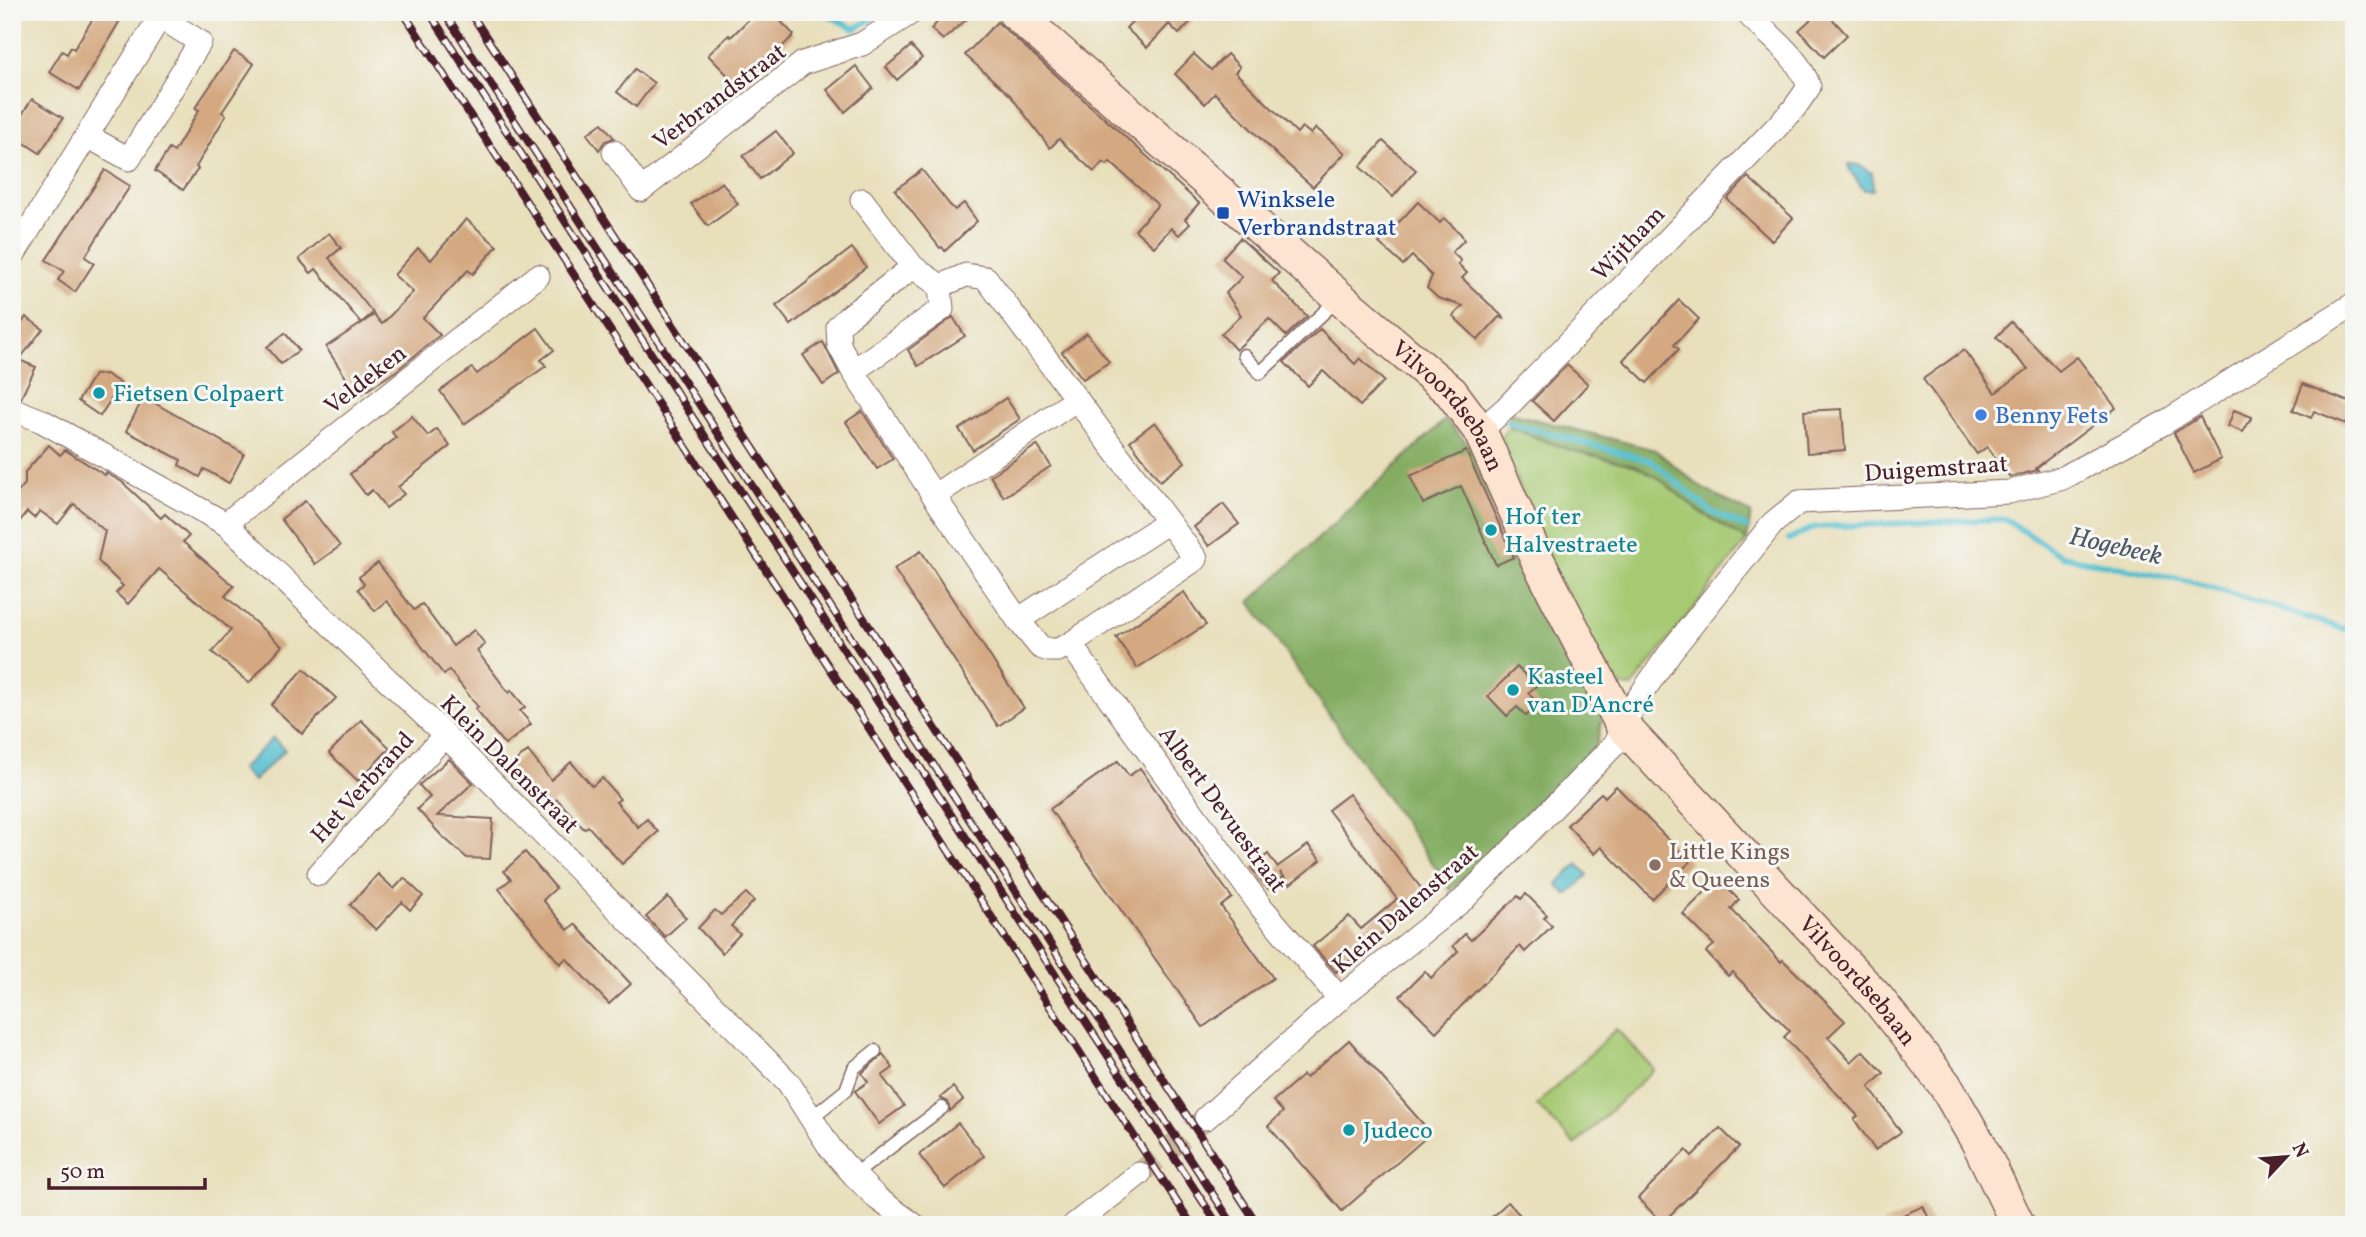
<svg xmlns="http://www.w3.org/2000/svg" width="2366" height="1237" font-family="Vollkorn,serif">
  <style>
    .green { fill: #a6c972; stroke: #78744e; stroke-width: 2 }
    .forest { fill: #84ad64; stroke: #676648; stroke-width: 2 }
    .water { fill: #54bfcf; stroke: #4f6f7d; stroke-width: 2 }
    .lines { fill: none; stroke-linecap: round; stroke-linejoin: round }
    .stream { stroke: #54bfcf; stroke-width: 6 }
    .building { fill: #d4a981 }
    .street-tunnel { stroke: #c8b99e; stroke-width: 23; stroke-dasharray: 23 11; stroke-linecap: butt }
    .lane-casing { stroke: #81625d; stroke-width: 15 }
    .street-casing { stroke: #81625d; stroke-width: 25 }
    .secondary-casing { stroke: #81625d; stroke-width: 36 }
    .lane { stroke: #fff; stroke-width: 12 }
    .street { stroke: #fff; stroke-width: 23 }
    .secondary { stroke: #fde4d1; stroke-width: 33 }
    .rail-casing { stroke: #4a1f2b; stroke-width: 8 }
    .rail { stroke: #f6f6f2; stroke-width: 5; stroke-dasharray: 16; stroke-linecap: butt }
    .transit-dot { fill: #1a4fb4; stroke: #f6f6f2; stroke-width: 2.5 }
    .culture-dot { fill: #0f9aa8; stroke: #f6f6f2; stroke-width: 2.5 }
    .shop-dot { fill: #3f7fe0; stroke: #f6f6f2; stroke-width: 2.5 }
    .education-dot { fill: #8d6e63; stroke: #f6f6f2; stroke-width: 2.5 }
    .labels { text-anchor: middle; stroke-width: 6; stroke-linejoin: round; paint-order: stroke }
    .street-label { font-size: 24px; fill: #4a1f2b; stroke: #f6f6f2 }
    .transit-label { font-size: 24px; fill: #164399; stroke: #f6f6f2; text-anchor: start }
    .culture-label { font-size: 24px; fill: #0d838f; stroke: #f6f6f2; text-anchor: start }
    .shop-label { font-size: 24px; fill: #366cbe; stroke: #f6f6f2; text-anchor: start }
    .education-label { font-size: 24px; fill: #785e54; stroke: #f6f6f2; text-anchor: start }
    .water-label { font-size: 26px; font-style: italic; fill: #4e5764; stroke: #f6f6f2 }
  </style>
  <rect width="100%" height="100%" fill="#f6f6f2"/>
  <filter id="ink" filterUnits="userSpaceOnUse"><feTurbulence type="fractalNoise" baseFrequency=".0143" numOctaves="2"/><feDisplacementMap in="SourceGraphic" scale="14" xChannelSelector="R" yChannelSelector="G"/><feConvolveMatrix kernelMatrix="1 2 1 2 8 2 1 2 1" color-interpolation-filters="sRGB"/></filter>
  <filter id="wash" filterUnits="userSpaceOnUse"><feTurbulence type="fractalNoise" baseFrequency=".00686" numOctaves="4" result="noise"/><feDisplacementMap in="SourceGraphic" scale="28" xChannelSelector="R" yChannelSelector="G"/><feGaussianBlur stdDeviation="1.57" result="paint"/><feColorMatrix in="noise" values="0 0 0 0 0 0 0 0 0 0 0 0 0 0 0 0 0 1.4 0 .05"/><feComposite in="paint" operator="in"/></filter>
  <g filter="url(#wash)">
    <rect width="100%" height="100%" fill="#e8dfbb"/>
    <!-- green -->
    <g class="green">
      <path d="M1509,427l58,22 70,17 20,11 43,35 47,28 -115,147 -19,-2 -64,-125 -49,-121z"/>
      <path d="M1616,1029l38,40 -79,76 -38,-40z"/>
    </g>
    <!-- forest -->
    <g class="forest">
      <path d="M1510,413l145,37 48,39 48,24 -4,27 -47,-28 -43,-35 -20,-11 -70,-17 -58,-22z"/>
      <path d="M1445,420l30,31 129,257 -7,36 -146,146 -201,-288z"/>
    </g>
    <!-- water -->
    <g class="water">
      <path d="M1848,164l10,1 14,8 1,17h-9l-14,-19z"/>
      <path d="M273,738l12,12 -32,31 -12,-12z"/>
      <path d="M1578,864l10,11 -21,20 -10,-11z"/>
    </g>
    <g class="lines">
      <!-- stream -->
      <g class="stream">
        <path d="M822,12l33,17 27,-17"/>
        <path d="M1507,422l145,39 59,51 35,15"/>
        <path d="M1789,539l26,-12 190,-8 57,37 127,25 165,51"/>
      </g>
    </g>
    <g id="blocks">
      <!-- building -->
      <g class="building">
        <path d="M97,12h28l-46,78 -30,-18 13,-21 5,3 4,-7 3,2z"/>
        <path d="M756,12h16l22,23 -54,53 -32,-33 21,-20 2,2z"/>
        <path d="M947,12h28l-32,28 -12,-11z"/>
        <path d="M1141,12h59l-21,22 -10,-10 -22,24 -21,-20z"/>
        <path d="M1819,12h7l21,23 -23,22 -25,-27z"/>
        <path d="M997,22l202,181 -14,16 5,5 -11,11 -8,-7 -17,19 -19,-17 23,-25 -48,-43 -3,3 -4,-3 -9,10 -35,-33 -9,9 -40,-53 -45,-40z"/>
        <path d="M911,46l11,12 -25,22 -11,-13z"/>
        <path d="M234,51l20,13 -32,48 4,3 -30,52 2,2 -15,21 -28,-19 14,-22 5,3 25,-42 -4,-2z"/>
        <path d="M1194,54l17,16 16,-16 13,13 -5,5 62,61 5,-6 9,7 5,-6 29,25 -32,34 -35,-31 -63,-63 -10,11 -30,-30z"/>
        <path d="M856,66l17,22 -28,24 -18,-22z"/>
        <path d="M635,69l19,14 -18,24 -19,-15z"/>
        <path d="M32,99l31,19 -23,35 -28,-18v-5z"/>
        <path d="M602,123l12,15 -9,3 -6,9 -12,-16z"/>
        <path d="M776,131l17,22 -33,26 -17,-23z"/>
        <path d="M1383,141l33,29 -23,27 -33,-30z"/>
        <path d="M105,170l25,16 -45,71 9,6 -19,29 -17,-12 6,-9 -18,-11z"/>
        <path d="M922,170l28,35 5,5 9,-7 13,18 -32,30 -3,-4 -2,1 -45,-58z"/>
        <path d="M1748,177l45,41 -21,23 -45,-42z"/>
        <path d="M722,182l16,22 -30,22 -17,-22z"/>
        <path d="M1418,202l22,21 4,-5 17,16 3,6 -12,12 9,9 -3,3 9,9 -5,5 43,41 -6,-2 -21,23 -25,-24 10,-10 -25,-8 -11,-10 5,-12 -20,-20 -9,9 -24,-22z"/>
        <path d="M466,219l31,27 -24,28 -5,-4 -45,48 17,17 -44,36 -38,25 -32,-49 48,-32 8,9 31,-32 -19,-17 24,-27 13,12z"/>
        <path d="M329,233l12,15 -12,10 44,55 -12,10 -45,-54 -5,4 -12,-14z"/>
        <path d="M1240,238l39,35 -7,8 35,35 -21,20 -17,-17 -33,31 -15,-16 20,-19 -15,-22 16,-16 -20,-19z"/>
        <path d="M852,248l14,19 -75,58 -15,-19z"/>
        <path d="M1679,300l20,19 -25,26 5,4 -32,34 -24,-23z"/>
        <path d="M26,317l17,12 -24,31 17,7 -15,31 -9,-3v-57z"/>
        <path d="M953,317l12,19 -47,30 -10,-16z"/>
        <path d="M2011,322l48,49 18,-14 39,51 -80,60 2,2 -28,7 -23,-30 -10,7 -54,-75 41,-29 31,43 33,-24 -32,-32z"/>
        <path d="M538,328l16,22 -13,10 5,6 -82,58 -24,-33 32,-23 5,6z"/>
        <path d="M1320,329l35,35 5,-6 24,23 -24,25 -37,-35 -15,15 -24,-24z"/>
        <path d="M285,333l14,17 -18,14 -14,-17z"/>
        <path d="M1087,333l22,29 -26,17 -21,-27z"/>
        <path d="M823,342l16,32 -16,11 -20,-30z"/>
        <path d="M1567,365l21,19 -34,37 -22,-20z"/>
        <path d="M106,374l15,10 -21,32 -22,-15 16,-26z"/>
        <path d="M2303,384l51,20v23l-40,-16 -3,7 -18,-8z"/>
        <path d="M144,397l100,57 -15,29 -25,-14 -4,8 -21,-12 2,-5 -55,-29z"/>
        <path d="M1006,398l14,21 -47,31 -14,-21z"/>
        <path d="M1842,409l3,41 -38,3 -3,-42z"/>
        <path d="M2234,410l18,7 -9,15 -15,-6z"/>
        <path d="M862,411l31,48 -16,10 -31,-47z"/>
        <path d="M412,416l16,20 9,-7 13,17 -52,41 6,7 -18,14 -14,-18 -6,5 -16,-21 46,-36 -4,-6z"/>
        <path d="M2200,417l21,42 -27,14 -20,-40z"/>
        <path d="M1155,422l30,40 -25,19 -30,-40z"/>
        <path d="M49,445l11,10 5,-5 40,25 1,-2 16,9 39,36 4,-4 24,22 -6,6 51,44 -9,10 57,50 -33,37 -37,-31 19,-22 -72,-61 -31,35 -12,-11 7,-7 -25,-25 7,-30 -31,-27 -16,20 -18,-13 -6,7 -7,-6 -15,19v-32l13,-15v-12z"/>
        <path d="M1037,445l14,21 -47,31 -14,-21z"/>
        <path d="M1466,451l48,106 -18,8 -35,-79 -38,18 -13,-28z"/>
        <path d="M305,501l35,45 -25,18 -34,-45z"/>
        <path d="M1223,504l16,20 -30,22 -15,-19z"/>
        <path d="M921,551l103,157 -26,18 -104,-157z"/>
        <path d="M378,563l36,47 8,-6 31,42 21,-16 11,14 -8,7 32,42 2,-3 14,17 -5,4 11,13 -26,21 -30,-36 3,-2 -29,-37 -5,5 -57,-74 -12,10 -17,-22 6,-5 -5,-7z"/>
        <path d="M1184,592l22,33 -69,43 -21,-31z"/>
        <path d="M1517,667l19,19 -8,7 11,11 -13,12 -9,-9 -10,9 -19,-20z"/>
        <path d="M304,669l32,29 -34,36 -31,-29z"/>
        <path d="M361,720l29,28 -32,33 -29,-28z"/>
        <path d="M528,751l23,29 20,-18 21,24 10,-8 18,21 -4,3 22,25 9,-8 11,13 -36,32 -34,-38 -4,3 -27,-30 -12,12 -16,-17 -2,1 -21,-26z"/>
        <path d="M449,759l24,24 -36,33 56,3 -3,40 -23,-1 -26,-23 -24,-26 13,-12 -11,-12z"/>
        <path d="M1118,761l11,15 11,-8 92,130 -11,8 52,72 -70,49 -153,-218z"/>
        <path d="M1616,786l74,76 -38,37 -51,-52 -7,7 -27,-29 34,-32 4,4z"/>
        <path d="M1349,794l78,102 -42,33 1,1 -50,42 -23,-26 36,-30 12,13 36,-30 -69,-89z"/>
        <path d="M1308,845l13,15 -31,24 -10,-12 3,6 -15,11 -17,-21 17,-14 9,13z"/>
        <path d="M525,852l31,36 -13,12 25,30 7,-6 56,60 -22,20 -43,-46 -6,6 -61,-75 12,-10 -7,-8z"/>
        <path d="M378,874l16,15 10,-11 19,18 -13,14 -8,-8 -26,28 -26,-25z"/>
        <path d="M1718,879l21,21 -8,9 50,53 2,-2 62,61 -17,16 23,25 12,-11 21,22 -15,14 32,45 -26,18 -21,-31 4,-3 -74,-79 6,-6 -58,-59 -4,4 -22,-24 8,-7 -31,-31z"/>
        <path d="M746,893l8,8 -23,25 9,8 -18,19 -24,-25 17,-18 6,5z"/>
        <path d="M1526,894l21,21 -3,3 8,8 -27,26 -5,-6 -84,86 -36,-36 25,-25 6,7 27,-27 -5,-5 12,-12 6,6 47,-44 3,3z"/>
        <path d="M668,897l18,21 -21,19 -19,-20z"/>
        <path d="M1349,1040l82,93 -89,78 -74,-85 15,-14 -10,-11 30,-26 3,3z"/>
        <path d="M883,1054l10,14 -11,8 22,30 -25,18 -24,-33 13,-9 -6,-9z"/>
        <path d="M953,1087l10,13 -13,11 -2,-9 -8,-4z"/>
        <path d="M958,1123l26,33 -39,32 -26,-33z"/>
        <path d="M1720,1128l19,19 -77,76 -24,-25 48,-48 6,6z"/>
        <path d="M1508,1202l21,23h-46z"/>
        <path d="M1923,1206l9,19h-51z"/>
      </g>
    </g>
  </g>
  <g filter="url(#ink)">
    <use href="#blocks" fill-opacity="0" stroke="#81625d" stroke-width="2"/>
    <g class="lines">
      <!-- street-tunnel -->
      <path class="street-tunnel" d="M1139,1174l67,-56"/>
      <defs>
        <g id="lane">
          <path d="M1244,355l16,18 79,-75"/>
          <path d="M811,1118l35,-28 8,-22 21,-17"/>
          <path d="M854,1175l88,-67"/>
        </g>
        <g id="street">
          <path d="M614,152l27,38 162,-127 59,-19 50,-32"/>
          <path d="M862,200l51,67 27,19 26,-11 20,3 210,281 -126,85 -12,6h-9l-9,-3 -22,-27 -84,-124 -81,-125 -14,-26 -1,-18 9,-9 66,-51"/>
          <path d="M12,257l148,-240 40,25 -71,117 -42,-23"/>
          <path d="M853,371l89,-62 -2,-23"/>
          <path d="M12,409l30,12 184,103 219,211 289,292 54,55 43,67 23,26 24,24 36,26"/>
          <path d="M1480,431l27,-24 286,-297 16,-23c-9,-29 -38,-50 -59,-71"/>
          <path d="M934,496l143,-97"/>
          <path d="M226,524l13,-11 299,-237"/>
          <path d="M1018,620l150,-98"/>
          <path d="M1070,644l192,264 78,91"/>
          <path d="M319,874l126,-139"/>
          <path d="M1206,1118l141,-126 117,-93 150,-154 21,-42 36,-52 102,-128 26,-21 210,-10 54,-14 101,-55 190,-119"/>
          <path d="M1074,1225l65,-51"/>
        </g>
        <g id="secondary">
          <path id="s1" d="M1014,12l326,286 111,94 29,39 56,126 86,168 255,273 68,87 34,59 39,81"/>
        </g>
      </defs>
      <!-- lane casing -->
      <use href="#lane" class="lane-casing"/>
      <!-- street casing -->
      <use href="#street" class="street-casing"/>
      <!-- secondary casing -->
      <use href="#secondary" class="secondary-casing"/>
      <!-- lane -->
      <use href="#lane" class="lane"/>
      <!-- street -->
      <use href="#street" class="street"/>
      <!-- secondary -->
      <use href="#secondary" class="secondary"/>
      <defs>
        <g id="rail">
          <path d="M403,12l789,1213"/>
          <path d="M429,12l789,1213"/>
          <path d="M444,12l789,1213"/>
          <path d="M470,12l788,1213"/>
        </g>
      </defs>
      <!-- rail casing -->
      <use href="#rail" class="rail-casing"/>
      <!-- rail -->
      <use href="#rail" class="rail"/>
    </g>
  </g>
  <!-- markers -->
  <rect class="transit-dot" x="1216" y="206" width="14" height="14" rx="3.5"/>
  <g class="culture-dot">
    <circle cx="99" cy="393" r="7"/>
    <circle cx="1491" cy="530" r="7"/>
    <circle cx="1513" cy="690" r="7"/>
    <circle cx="1349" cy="1130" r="7"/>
  </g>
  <circle class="shop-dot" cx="1981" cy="415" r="7"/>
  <circle class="education-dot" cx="1655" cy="865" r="7"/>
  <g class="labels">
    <!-- street labels -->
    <g class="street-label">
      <text transform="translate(719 96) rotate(-37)" y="8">Verbrandstraat</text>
      <text transform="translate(1628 243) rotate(-46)" y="8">Wijtham</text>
      <text transform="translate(365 379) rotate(-38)" y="8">Veldeken</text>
      <text dy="8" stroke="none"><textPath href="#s1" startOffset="588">Vilvoordsebaan</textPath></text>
      <text transform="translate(1936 468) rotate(-4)" y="8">Duigemstraat</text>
      <text transform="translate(510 764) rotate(45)" y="8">Klein Dalenstraat</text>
      <text transform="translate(362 787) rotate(-48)" y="8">Het Verbrand</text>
      <text transform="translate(1223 809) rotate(54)" y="8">Albert Devuestraat</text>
      <text transform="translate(1405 908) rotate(-41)" y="8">Klein Dalenstraat</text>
      <text dy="8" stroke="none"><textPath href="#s1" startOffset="1302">Vilvoordsebaan</textPath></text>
    </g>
    <!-- transit labels -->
    <g class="transit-label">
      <text x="1237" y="207">Winksele<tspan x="1237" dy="28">Verbrandstraat</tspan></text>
    </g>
    <!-- culture labels -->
    <g class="culture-label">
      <text x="113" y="401">Fietsen Colpaert</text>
      <text x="1505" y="524">Hof ter<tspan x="1505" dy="28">Halvestraete</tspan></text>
      <text x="1527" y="684">Kasteel<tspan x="1527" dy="28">van D'Ancré</tspan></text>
      <text x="1363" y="1138">Judeco</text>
    </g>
    <!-- shop labels -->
    <g class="shop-label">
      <text x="1995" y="423">Benny Fets</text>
    </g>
    <!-- education labels -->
    <g class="education-label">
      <text x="1669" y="859">Little Kings<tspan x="1669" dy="28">&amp; Queens</tspan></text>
    </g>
    <!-- water labels -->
    <g class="water-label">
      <text transform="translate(2116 545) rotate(13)" y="9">Hogebeek</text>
    </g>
  </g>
  <!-- margin -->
  <rect width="2366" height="1237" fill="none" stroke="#f6f6f2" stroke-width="42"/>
  <!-- north arrow -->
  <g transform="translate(2286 1157) rotate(64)" stroke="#f6f6f2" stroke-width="5" paint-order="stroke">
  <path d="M0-5L12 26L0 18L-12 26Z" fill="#4a1f2b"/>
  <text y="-10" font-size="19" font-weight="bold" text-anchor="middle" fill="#4a1f2b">N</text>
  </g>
  <!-- scale -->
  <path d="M49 1178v10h156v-10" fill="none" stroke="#4a1f2b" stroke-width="3.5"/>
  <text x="60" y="1178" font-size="21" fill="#4a1f2b" stroke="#f6f6f2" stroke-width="5" paint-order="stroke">50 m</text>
</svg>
